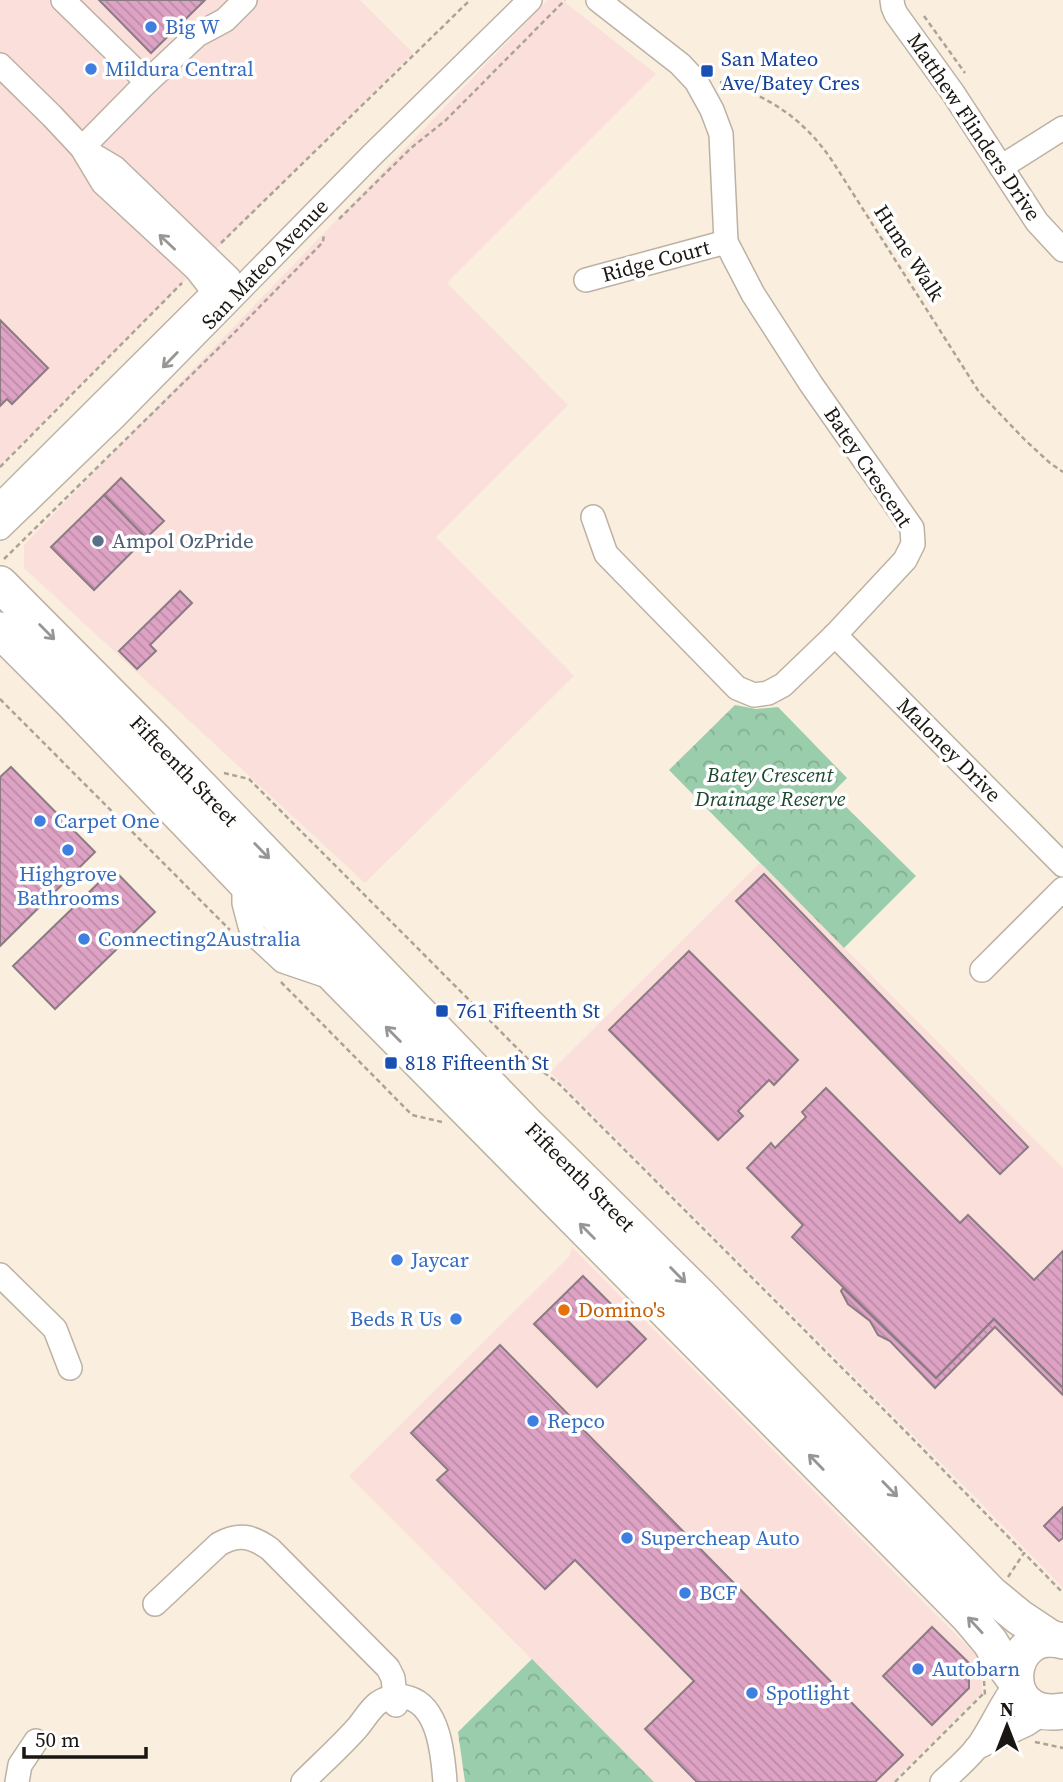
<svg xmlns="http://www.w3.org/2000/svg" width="1063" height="1782" font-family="'Source Serif 4',serif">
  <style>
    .commercial { fill: #fadfdb }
    .park { fill: url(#park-crowns) }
    .building { fill: url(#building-back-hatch); stroke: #8b7b83; stroke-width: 2 }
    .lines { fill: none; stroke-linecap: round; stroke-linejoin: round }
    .minor-casing { stroke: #bdb1a3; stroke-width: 26 }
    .highway-casing { stroke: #bdb1a3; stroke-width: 38 }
    .path { stroke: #aca297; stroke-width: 2.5; stroke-dasharray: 5 3.5; stroke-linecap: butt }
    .minor { stroke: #fff; stroke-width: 23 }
    .highway { stroke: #fff; stroke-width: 35 }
    .oneway { stroke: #989694 }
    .shop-dot { fill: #3f7fe0; stroke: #fff; stroke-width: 2.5 }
    .transit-dot { fill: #1a4fb4; stroke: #fff; stroke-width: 2.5 }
    .service-dot { fill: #5c6f8a; stroke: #fff; stroke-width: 2.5 }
    .food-dot { fill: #e8710a; stroke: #fff; stroke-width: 2.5 }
    .labels { text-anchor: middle; stroke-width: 7; stroke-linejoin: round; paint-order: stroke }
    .shop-label { font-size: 21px; fill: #366cbe; stroke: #fff; text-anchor: start }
    .transit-label { font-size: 21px; fill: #164399; stroke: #fff; text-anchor: start }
    .street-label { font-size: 21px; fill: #1a1611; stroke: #fff }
    .service-label { font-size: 21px; fill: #4e5e75; stroke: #fff; text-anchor: start }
    .park-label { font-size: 21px; font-style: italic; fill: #1b482e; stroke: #fff }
    .food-label { font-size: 21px; fill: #c56008; stroke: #fff; text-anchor: start }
  </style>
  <defs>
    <pattern id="park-crowns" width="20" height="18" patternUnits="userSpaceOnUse" patternTransform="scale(1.75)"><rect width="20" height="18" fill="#9acdab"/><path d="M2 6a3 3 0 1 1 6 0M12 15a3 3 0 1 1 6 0" fill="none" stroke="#84af92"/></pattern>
    <pattern id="building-back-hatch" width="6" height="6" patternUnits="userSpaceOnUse" patternTransform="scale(1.75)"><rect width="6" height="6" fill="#dda2c4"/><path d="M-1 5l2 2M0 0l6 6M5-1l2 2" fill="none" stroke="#bd8ba7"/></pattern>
  </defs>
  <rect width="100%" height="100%" fill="#faeedf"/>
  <!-- commercial -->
  <g class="commercial">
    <path d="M0,0h360l53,53 -413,412z"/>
    <path d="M548,0h14l94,74 -209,209 121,122 -132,132 138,139 -209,207 -341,-315v-23z"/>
    <path d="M760,863l303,305v420l-85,-88 -428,-428z"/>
    <path d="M572,1247l410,414v32l-89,89h-239l-305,-306 220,-219z"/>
  </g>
  <!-- park -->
  <g class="park">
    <path d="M735,705l21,4 22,-2 69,71 -15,15 84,83 -72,72 -175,-178z"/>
    <path d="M532,1659l122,123h-189l-7,-50z"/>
  </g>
  <!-- building -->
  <g class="building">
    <path d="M99,0h106l-54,53z"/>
    <path d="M0,320l48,48 -36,36 -5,-5 -7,7z"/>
    <path d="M121,478l43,43 -18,17 -42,-43z"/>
    <path d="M104,495l42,43 -52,52 -43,-43z"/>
    <path d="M180,591l12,12 -42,42 6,6 -19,18 -18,-18z"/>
    <path d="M11,767l84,85 -95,94v-169z"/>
    <path d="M113,869l42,43 -100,97 -42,-43z"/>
    <path d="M764,874l264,273 -28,27 -264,-273z"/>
    <path d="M689,951l109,109 -24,25 -5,-5 -31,31 5,5 -25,24 -109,-110z"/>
    <path d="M826,1088l134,135 8,-8 66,65 29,-29v137l-69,-69 -58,59 -144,-141 11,-12 -56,-57 24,-25 4,5 31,-31 -4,-5z"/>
    <path d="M583,1276l63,63 -49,48 -63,-63z"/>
    <path d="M843,1288l93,90 58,-59 69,69v7l-68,-68 -60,61 -45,-47 -12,-6 -8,-14 -22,-17 -7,-13z"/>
    <path d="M500,1345l403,410 -28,27h-178l-52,-53 49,-48 -119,-121 -30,29 -108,-109 11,-10 -37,-37z"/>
    <path d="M1063,1507v31l-4,3 -15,-15z"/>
    <path d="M932,1627l37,36v25l-37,37 -49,-49z"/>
  </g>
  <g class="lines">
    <defs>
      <g id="minor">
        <path d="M63,0l84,82"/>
        <path d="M892,0l1,7 3,7 57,79 84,129 26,28"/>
        <path d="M0,65l52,51 30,32 21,35 93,86 18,23"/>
        <path d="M82,148l65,-66 50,-47 28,-15 20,-20"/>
        <path d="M88,152l27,16 114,110"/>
        <path d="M1001,167l62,-39"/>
        <path d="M586,280l140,-38"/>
        <path d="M0,505l226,-225"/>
        <path d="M593,517l13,37 131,134 17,7 14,-2 15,-8 52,-50 70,-75 8,-16 -1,-16 -101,-144 -58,-90 -27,-52 -5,-108 -9,-24 -16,-29 -16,-17 -82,-64"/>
        <path d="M0,528l115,-111 257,-262 158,-155"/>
        <path d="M835,635l228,230"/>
        <path d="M244,882v21l6,23 5,9 28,26 50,17"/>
        <path d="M982,970l81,-81"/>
        <path d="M0,1275l55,54 15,39"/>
        <path d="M155,1604l64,-60c20,-11 33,-8 51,5l118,119 5,10 3,27"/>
        <path d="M976,1748l51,-24 18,-12"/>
        <path d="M17,1782l3,-17 16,-24"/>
        <path d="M303,1782c18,-18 37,-35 54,-54 7,-8 12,-18 21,-25 9,-6 19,-9 31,-5 30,9 34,57 36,84"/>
        <path d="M942,1782c12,-11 26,-23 36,-36 14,-20 23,-43 38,-62"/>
      </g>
      <g id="highway">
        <path d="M0,584l155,156 372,385 173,171 291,298 28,23 33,22"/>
        <path d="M0,630l73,73 266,277 630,637 21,25 14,23 11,15"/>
        <path d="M1063,1641c-58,-17 -68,82 0,70"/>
      </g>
    </defs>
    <!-- minor casing -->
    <use href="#minor" class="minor-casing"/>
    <!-- highway casing -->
    <use href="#highway" class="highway-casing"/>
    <!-- path -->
    <g class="path">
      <path d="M924,16l41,57"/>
      <path d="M720,82c49,13 85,38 113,80l146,230 46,48 25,23 13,9"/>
      <path d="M339,219l72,-71 35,-28 119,-120"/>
      <path d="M221,243l249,-243"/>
      <path d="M0,467l182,-184"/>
      <path d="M4,559l230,-226 89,-91 1,-9"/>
      <path d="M0,699l230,231"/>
      <path d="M224,773l25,6 286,287 23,17 351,352 115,118"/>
      <path d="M281,982l131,133 30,7"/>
      <path d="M1008,1577l16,-24 39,40"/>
      <path d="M984,1681l1,14"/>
      <path d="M1035,1742l28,6"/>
      <path d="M895,1782l88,-88"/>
    </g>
    <!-- minor -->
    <use href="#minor" class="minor"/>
    <!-- highway -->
    <use href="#highway" class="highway"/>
  </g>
  <!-- one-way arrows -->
  <defs><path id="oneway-shaft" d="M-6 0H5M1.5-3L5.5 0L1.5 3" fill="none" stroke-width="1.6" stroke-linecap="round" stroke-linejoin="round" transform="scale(1.75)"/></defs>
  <g class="oneway">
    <use href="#oneway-shaft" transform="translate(167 242) rotate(-137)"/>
    <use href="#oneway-shaft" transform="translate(170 360) rotate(134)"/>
    <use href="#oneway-shaft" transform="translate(47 632) rotate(45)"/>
    <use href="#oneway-shaft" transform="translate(262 851) rotate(46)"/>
    <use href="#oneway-shaft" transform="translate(393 1034) rotate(-135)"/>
    <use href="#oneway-shaft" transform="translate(587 1231) rotate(-135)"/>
    <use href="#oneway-shaft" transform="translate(678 1275) rotate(45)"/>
    <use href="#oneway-shaft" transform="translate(816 1462) rotate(-134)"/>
    <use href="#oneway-shaft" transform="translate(890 1489) rotate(46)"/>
    <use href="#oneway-shaft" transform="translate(975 1625) rotate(-133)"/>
  </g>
  <!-- markers -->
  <g class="shop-dot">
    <circle cx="151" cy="27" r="7"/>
    <circle cx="91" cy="69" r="7"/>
    <circle cx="40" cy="821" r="7"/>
    <circle cx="68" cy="850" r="7"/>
    <circle cx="84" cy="939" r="7"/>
    <circle cx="397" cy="1260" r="7"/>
    <circle cx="456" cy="1319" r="7"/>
    <circle cx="533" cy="1421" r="7"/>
    <circle cx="627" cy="1538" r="7"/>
    <circle cx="685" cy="1593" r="7"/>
    <circle cx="918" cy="1669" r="7"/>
    <circle cx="752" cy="1693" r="7"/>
  </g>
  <g class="transit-dot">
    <rect x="700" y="64" width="14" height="14" rx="3.5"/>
    <rect x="435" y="1004" width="14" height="14" rx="3.5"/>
    <rect x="384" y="1056" width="14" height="14" rx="3.5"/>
  </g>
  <circle class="service-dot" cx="98" cy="541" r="7"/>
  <circle class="food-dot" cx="564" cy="1310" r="7"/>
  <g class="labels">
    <!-- shop labels -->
    <g class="shop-label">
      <text x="165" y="34">Big W</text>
      <text x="105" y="76">Mildura Central</text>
      <text x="54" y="828">Carpet One</text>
      <text x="68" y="881" text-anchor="middle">Highgrove<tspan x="68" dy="24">Bathrooms</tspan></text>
      <text x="98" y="946">Connecting2Australia</text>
      <text x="411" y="1267">Jaycar</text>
      <text x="442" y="1326" text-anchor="end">Beds R Us</text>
      <text x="547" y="1428">Repco</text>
      <text x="641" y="1545">Supercheap Auto</text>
      <text x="699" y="1600">BCF</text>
      <text x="932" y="1676">Autobarn</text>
      <text x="766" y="1700">Spotlight</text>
    </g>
    <!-- transit labels -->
    <g class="transit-label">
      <text x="721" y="66">San Mateo<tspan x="721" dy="24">Ave/Batey Cres</tspan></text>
      <text x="456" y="1018">761 Fifteenth St</text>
      <text x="405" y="1070">818 Fifteenth St</text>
    </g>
    <!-- street labels -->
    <g class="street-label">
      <text transform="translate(974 127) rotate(56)" y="7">Matthew Flinders Drive</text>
      <text transform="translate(909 253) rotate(57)" y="7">Hume Walk</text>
      <text transform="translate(656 261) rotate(-15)" y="7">Ridge Court</text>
      <text transform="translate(265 264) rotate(-46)" y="7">San Mateo Avenue</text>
      <text transform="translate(868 467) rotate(56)" y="7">Batey Crescent</text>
      <text transform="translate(949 750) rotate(45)" y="7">Maloney Drive</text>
      <text transform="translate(184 771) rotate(46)" y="7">Fifteenth Street</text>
      <text transform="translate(580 1177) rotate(45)" y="7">Fifteenth Street</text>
    </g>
    <!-- service labels -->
    <g class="service-label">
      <text x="112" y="548">Ampol OzPride</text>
    </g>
    <!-- park labels -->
    <g class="park-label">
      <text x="770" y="782">Batey Crescent<tspan x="770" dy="24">Drainage Reserve</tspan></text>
    </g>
    <!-- food labels -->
    <g class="food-label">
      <text x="578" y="1317">Domino's</text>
    </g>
  </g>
  <!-- north arrow -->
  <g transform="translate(1007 1726)" stroke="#ffffff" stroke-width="5" paint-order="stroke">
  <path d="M0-5L12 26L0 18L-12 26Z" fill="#1a1611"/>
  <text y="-10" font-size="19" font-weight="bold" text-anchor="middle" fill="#1a1611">N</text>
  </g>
  <!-- scale -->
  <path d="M24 1747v10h122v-10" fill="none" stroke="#1a1611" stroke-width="3.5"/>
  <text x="35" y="1747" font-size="21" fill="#1a1611" stroke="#ffffff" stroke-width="5" paint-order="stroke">50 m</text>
</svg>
